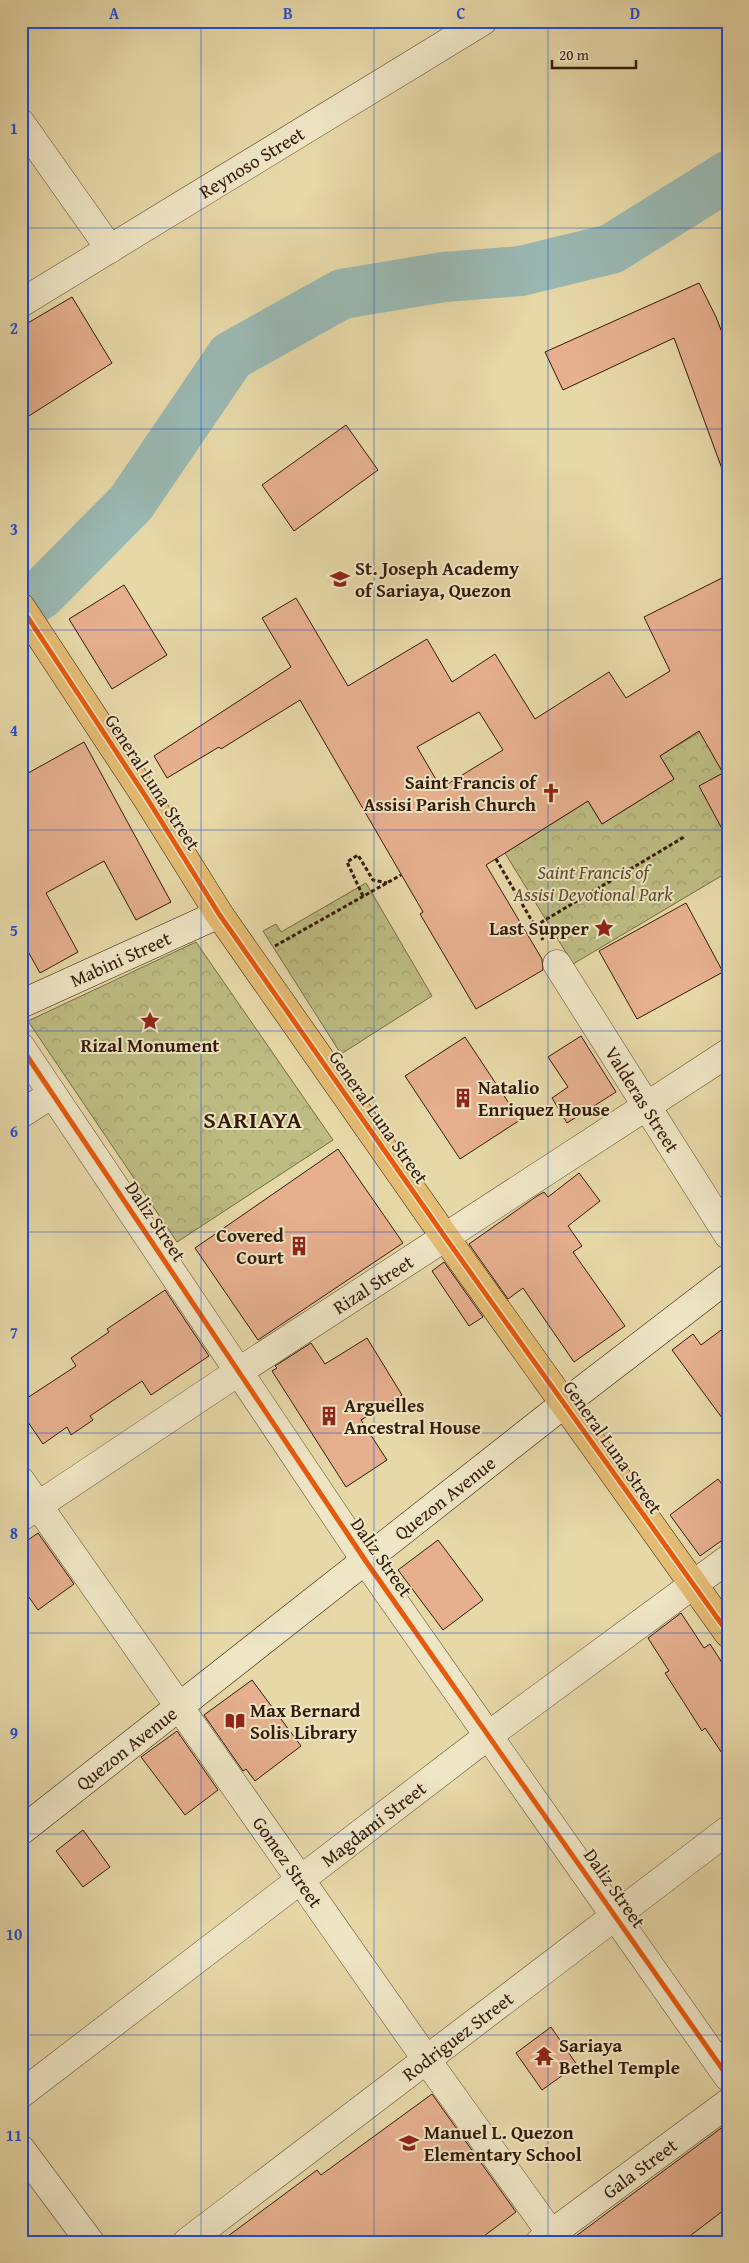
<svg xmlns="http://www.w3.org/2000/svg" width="749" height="2263" font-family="'Gentium Book Plus',serif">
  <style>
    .forest { fill: url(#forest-crowns); stroke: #786b44 }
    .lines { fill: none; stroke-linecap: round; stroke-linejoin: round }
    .river { stroke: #9ab8b2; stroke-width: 50 }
    .building { fill: #e6af8e; stroke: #341a07; fill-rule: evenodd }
    .street-casing { stroke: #614a2f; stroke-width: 29 }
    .secondary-casing { stroke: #341a07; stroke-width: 29 }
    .primary-casing { stroke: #341a07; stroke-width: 29 }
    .path { stroke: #341a07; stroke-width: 3; stroke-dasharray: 4 2.5; stroke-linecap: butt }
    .street { stroke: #efe6c6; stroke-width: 28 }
    .secondary { stroke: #efe6c6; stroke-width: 28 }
    .primary { stroke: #e4bc74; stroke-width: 28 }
    .cycleway-casing { stroke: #efe6c6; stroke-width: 8 }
    .cycleway { stroke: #e8590c; stroke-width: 5 }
    .grid { fill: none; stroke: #1d4ed8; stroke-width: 1; stroke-opacity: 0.55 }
    .labels { text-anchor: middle; stroke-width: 4; stroke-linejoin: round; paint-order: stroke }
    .street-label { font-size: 19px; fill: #341a07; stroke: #efe6c6 }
    .poi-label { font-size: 19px; font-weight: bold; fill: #341a07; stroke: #efe6c6; text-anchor: start }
    .park-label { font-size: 19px; font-style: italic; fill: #5d4b2c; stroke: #efe6c6 }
    .district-label { font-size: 24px; font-weight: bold; letter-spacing: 1px; fill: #341a07; stroke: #efe6c6 }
    .neatline { fill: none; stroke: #1d4ed8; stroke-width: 2 }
    .grid-label { font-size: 16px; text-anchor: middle; font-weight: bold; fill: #1d4ed8 }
  </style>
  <defs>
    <pattern id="forest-crowns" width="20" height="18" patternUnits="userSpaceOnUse" patternTransform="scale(1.25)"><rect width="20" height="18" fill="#bdbc82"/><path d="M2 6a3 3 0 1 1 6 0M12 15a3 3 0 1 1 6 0" fill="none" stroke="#a3a16f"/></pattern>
  </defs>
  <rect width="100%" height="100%" fill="#e7d8a8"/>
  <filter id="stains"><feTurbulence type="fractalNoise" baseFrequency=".004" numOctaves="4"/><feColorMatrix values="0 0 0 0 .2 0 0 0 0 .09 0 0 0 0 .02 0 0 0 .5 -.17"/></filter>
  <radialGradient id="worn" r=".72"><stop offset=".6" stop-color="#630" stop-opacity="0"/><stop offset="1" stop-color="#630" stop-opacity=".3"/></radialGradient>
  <!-- forest -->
  <g class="forest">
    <path d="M728,715v129l-3,2 3,6v20l-155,92 -68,-111 83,-52 14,23 72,-45 -14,-23z"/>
    <path d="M366,883l66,113 -91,58 -78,-123 13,-7 5,8z"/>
    <path d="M196,942l137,198 -156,102 -149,-221z"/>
  </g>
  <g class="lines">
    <!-- river -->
    <path class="river" d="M21,607l20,-13 90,-91 100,-147 111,-62 102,-17 77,-6 90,-22 117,-73"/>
  </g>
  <!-- building -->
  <g class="building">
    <path d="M699,283l17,34 12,31v129h-3l-51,-139 -111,52 -18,-38z"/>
    <path d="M72,297l40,66 -91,58v-94z"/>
    <path d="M346,425l32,45 -84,61 -32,-46z"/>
    <path d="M728,575v265l-29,-54 24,-13 -24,-42 -39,25 14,23 -72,45 -14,-23 -102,64 56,94 1,11 -67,39 -56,-95 3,-2 -123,-212 -79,49 -2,-2 -52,31 -13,-22 137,-89 -29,-49 34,-20 52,88 79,-47 25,43 43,-28 40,65 74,-47 17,26 44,-27 -26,-54zM479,712l24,38 -62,38 -24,-41z"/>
    <path d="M124,585l43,70 -55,34 -43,-70z"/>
    <path d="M84,742l87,160 -35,18 -32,-59 -58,32 32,59 -38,21 -19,-34v-162z"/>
    <path d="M686,903l37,69 -86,47 -38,-68z"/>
    <path d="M581,1036l35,56 -49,31 -15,-25 16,-11 -20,-30z"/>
    <path d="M465,1037l55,83 -60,39 -55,-83z"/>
    <path d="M338,1149l65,94 -145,97 -63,-92z"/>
    <path d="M579,1173l21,28 -32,25 14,20 -9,6 52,74 -51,36 -51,-74 -15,11 -39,-55 68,-48 7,-4 4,5z"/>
    <path d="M444,1262l39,55 -14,9 -37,-55z"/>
    <path d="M165,1290l44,66 -58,39 -9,-14 -52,35 3,4 -22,15 -4,-8 -24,17 -22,-32v-10l55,-36 -5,-8 38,-26 -2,-3z"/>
    <path d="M728,1325v101l-56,-76 21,-16 8,11z"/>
    <path d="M367,1338l35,57 -41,25 26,40 -41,27 -74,-116 5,-3 -2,-2 36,-23 14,21z"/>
    <path d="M718,1479l10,13v44l-28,20 -30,-41z"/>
    <path d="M38,1533l36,51 -36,26 -17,-24v-41z"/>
    <path d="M438,1540l45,60 -40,30 -45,-60z"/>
    <path d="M681,1613l23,35 6,-4 18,28v90l-23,-34 -3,3 -37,-58 4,-2 -21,-33z"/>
    <path d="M252,1680l49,66 -46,35 -9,-12 -3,2 -39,-56z"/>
    <path d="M177,1731l41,59 -33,25 -44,-58z"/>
    <path d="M83,1830l27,37 -27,20 -27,-36z"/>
    <path d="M551,2027l26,38 -35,25 -26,-37z"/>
    <path d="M432,2094l84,118 -40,30h-256l97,-72 4,5z"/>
    <path d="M728,2123v84l-46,35h-110v-3z"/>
  </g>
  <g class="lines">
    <defs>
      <g id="street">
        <path d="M21,123l89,126"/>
        <path id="s1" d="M21,303l462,-282"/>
        <path id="s2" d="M557,964l171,271"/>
        <path d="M21,1047l344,513 363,517"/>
        <path d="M21,1114l31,-20"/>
        <path id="s3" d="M21,1481l405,578 131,183"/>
        <path id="s4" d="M21,1517l217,-145 490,-319"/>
        <path id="s5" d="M21,2094l468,-359 239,-176"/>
        <path d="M21,2149l69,93"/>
        <path id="s6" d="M187,2242l541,-412"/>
        <path id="s7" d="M540,2242l188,-139"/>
      </g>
      <g id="secondary">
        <path id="s8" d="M21,1004l198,-90"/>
        <path id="s9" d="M21,1831l543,-427 164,-126"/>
      </g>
      <path id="primary" d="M21,607l127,193 71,114 226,323 283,396"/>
    </defs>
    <!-- street casing -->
    <use href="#street" class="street-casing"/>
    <!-- secondary casing -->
    <use href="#secondary" class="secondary-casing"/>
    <!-- primary casing -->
    <use href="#primary" class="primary-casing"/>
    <!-- path -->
    <g class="path">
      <path d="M496,859l47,81"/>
      <path d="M363,896l-16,-34 11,-7 15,25 14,3"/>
      <path d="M535,926l149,-89"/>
      <path d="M275,946l126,-71"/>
    </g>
    <!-- street -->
    <use href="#street" class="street"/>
    <!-- secondary -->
    <use href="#secondary" class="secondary"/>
    <!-- primary -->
    <use href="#primary" class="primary"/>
    <defs>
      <g id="cycleway">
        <path d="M21,607l127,193 71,114 226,323 283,396"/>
        <path d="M21,1047l344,513 363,517"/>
      </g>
    </defs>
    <!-- cycleway casing -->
    <use href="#cycleway" class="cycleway-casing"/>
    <!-- cycleway -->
    <use href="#cycleway" class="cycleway"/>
  </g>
  <!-- grid -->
  <path class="grid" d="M201,21v2221M374,21v2221M548,21v2221M21,228h707M21,429h707M21,630h707M21,830h707M21,1031h707M21,1232h707M21,1433h707M21,1633h707M21,1834h707M21,2035h707"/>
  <!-- icons -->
  <defs>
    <symbol id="school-bare" viewBox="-9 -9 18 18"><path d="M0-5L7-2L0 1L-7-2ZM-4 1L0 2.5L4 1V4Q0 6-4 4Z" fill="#8f2418" stroke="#efe6c6" stroke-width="2.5" paint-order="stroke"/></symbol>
    <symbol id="church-bare" viewBox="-9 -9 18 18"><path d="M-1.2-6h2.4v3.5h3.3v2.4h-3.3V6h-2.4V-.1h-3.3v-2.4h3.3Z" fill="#8f2418" stroke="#efe6c6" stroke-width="2.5" paint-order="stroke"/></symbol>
    <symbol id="sight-bare" viewBox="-9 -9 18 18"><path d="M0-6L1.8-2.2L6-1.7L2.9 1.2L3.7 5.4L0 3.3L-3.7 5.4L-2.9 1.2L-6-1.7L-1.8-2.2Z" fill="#8f2418" stroke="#efe6c6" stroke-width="2.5" paint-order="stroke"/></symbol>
    <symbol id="building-bare" viewBox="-9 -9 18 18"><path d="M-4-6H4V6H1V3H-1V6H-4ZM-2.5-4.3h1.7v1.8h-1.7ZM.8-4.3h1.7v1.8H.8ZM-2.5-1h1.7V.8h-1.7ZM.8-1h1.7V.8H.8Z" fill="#8f2418" stroke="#efe6c6" stroke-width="2.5" paint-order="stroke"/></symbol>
    <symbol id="library-bare" viewBox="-9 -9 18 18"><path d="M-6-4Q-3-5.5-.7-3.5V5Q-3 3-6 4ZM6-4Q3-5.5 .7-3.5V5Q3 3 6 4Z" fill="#8f2418" stroke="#efe6c6" stroke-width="2.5" paint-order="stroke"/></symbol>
    <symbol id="temple-bare" viewBox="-9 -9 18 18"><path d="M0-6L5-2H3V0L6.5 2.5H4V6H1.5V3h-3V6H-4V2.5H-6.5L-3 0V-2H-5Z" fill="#8f2418" stroke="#efe6c6" stroke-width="2.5" paint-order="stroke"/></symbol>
  </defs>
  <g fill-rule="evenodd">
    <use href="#school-bare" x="326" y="565" width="28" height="28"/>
    <use href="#church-bare" x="537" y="779" width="28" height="28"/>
    <use href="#sight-bare" x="590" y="914" width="28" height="28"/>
    <use href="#sight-bare" x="136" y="1007" width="28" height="28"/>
    <use href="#building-bare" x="449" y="1084" width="28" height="28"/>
    <use href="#building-bare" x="285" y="1232" width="28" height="28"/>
    <use href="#building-bare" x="315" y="1402" width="28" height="28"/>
    <use href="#library-bare" x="221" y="1707" width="28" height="28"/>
    <use href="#temple-bare" x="530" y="2042" width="28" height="28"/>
    <use href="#school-bare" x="395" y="2129" width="28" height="28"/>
  </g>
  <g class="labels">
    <!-- street labels -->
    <g class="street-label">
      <text dy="7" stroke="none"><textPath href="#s1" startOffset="270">Reynoso Street</textPath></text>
      <text transform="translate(153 782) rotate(57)" y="7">General Luna Street</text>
      <text dy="7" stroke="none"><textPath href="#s8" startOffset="109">Mabini Street</textPath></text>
      <text dy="7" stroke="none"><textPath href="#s2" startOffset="160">Valderas Street</textPath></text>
      <text transform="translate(379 1117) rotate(55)" y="7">General Luna Street</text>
      <text transform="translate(156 1221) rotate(56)" y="7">Daliz Street</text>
      <text dy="7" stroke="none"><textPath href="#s4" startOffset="422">Rizal Street</textPath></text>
      <text transform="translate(613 1447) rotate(55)" y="7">General Luna Street</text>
      <text dy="7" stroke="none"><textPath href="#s9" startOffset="539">Quezon Avenue</textPath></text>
      <text transform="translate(382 1557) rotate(55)" y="7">Daliz Street</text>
      <text dy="7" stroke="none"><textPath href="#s9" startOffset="134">Quezon Avenue</textPath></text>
      <text dy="7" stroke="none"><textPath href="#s5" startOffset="444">Magdami Street</textPath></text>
      <text dy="7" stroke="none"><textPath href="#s3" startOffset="465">Gomez Street</textPath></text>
      <text transform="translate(615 1888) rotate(55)" y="7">Daliz Street</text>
      <text dy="7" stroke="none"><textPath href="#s6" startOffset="340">Rodriguez Street</textPath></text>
      <text dy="7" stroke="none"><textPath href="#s7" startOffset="124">Gala Street</textPath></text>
    </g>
    <!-- poi labels -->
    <g class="poi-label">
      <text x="355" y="575">St. Joseph Academy<tspan x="355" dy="22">of Sariaya, Quezon</tspan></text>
      <text x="536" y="789" text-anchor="end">Saint Francis of<tspan x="536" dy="22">Assisi Parish Church</tspan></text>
      <text x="589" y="935" text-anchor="end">Last Supper</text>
      <text x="150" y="1052" text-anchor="middle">Rizal Monument</text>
      <text x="478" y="1094">Natalio<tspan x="478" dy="22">Enriquez House</tspan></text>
      <text x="284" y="1242" text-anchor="end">Covered<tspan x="284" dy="22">Court</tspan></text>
      <text x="344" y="1412">Arguelles<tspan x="344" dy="22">Ancestral House</tspan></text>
      <text x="250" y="1717">Max Bernard<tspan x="250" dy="22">Solis Library</tspan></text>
      <text x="559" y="2052">Sariaya<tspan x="559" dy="22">Bethel Temple</tspan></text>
      <text x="424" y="2139">Manuel L. Quezon<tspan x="424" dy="22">Elementary School</tspan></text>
    </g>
    <!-- park labels -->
    <g class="park-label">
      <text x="593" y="879">Saint Francis of<tspan x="593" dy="22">Assisi Devotional Park</tspan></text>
    </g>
    <!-- district labels -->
    <g class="district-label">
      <text x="253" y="1128">SARIAYA</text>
    </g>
  </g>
  <!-- margin -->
  <rect width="749" height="2263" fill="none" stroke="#e7d8a8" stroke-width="55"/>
  <!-- scale -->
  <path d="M552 60v8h84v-8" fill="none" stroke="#341a07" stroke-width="2.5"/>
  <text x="559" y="60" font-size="15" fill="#341a07" stroke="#efe6c6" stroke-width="4" paint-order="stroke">20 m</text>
  <rect x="28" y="28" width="694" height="2208" class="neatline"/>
  <g class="grid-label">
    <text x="114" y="19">A</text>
    <text x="288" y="19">B</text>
    <text x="461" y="19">C</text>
    <text x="635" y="19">D</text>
    <text x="14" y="134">1</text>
    <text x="14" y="334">2</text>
    <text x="14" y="535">3</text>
    <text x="14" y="736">4</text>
    <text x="14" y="936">5</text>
    <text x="14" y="1137">6</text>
    <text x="14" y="1338">7</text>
    <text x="14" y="1539">8</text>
    <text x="14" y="1739">9</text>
    <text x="14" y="1940">10</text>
    <text x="14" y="2141">11</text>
  </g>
  <rect width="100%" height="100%" filter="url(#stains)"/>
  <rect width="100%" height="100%" fill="url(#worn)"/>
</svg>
